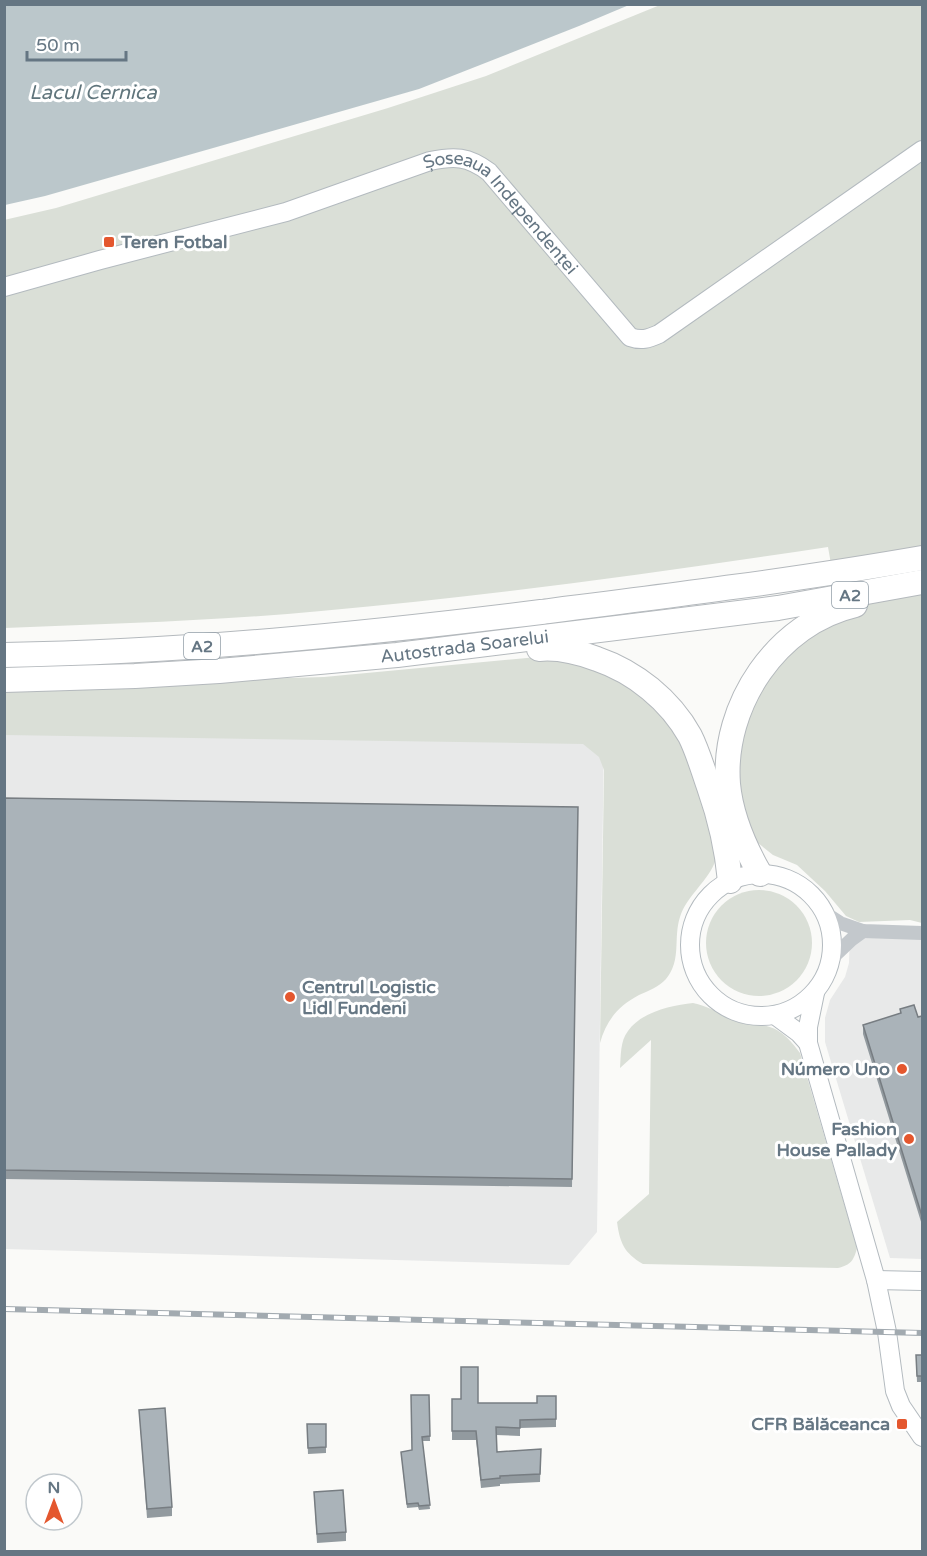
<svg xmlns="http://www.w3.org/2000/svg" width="927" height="1556" font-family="'Varela Round',sans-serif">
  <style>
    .built { fill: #e8e9e9 }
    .green { fill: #dadfd7 }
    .water { fill: #bbc7cb }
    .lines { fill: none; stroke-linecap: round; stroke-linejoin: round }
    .secondary-casing { stroke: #b3babf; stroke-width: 20 }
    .highway-casing { stroke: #b4b9bd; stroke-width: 26 }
    .street { stroke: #c3c8cc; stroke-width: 14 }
    .secondary { stroke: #fff; stroke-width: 18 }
    .highway { stroke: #fff; stroke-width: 24 }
    .rail-casing { stroke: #a2aab0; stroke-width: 6 }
    .rail { stroke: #fff; stroke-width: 4; stroke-dasharray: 11; stroke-linecap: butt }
    .wall { fill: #929a9f }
    .building { fill: #aab3b9; stroke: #777d82; stroke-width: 1.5 }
    .poi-dot { fill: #e4572e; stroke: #fff; stroke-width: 2 }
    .labels { text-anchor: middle; stroke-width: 6; stroke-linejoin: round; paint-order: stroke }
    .shield { fill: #fff; stroke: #939fa8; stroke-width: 1.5 }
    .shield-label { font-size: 16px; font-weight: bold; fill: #657683 }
    .street-label { font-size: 18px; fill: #657683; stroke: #fff }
    .poi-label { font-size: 18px; font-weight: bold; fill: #657683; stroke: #fff; text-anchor: end }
    .water-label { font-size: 20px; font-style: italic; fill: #60757c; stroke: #fff }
  </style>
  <rect width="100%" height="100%" fill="#fafaf8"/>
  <!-- built -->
  <g class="built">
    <path d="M4,707l600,27 -7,498 -28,33 -564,-16z"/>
    <path d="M850,929l72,5v325l-32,-1 -65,-216v-24l5,-18 15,-23 4,-14z"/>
  </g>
  <!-- green -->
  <g class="green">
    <path d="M660,5h262v918l-12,-3 -51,2 -13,-6 -21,-25 -28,-26 -24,-10 -20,-16 -13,-35 -1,-61 15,-44 16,-24 31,-35 39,-24 -12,-69c-168,25 -337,49 -507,64 -105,10 -211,13 -316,17l-1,-408 52,-12 332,-100 98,-32z"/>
    <path d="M559,655l70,26 49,51 18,39 20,88c-7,22 -29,36 -36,58 -7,21 2,43 -14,62 -7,8 -18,12 -27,16 -21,11 -33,26 -39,48l4,-273 -5,-13 -16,-13 -578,-9 -1,-49 320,-9z"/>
    <circle cx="759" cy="943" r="53"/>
    <path d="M693,1003c14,3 24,9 36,14 35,13 45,0 71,36l57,195c-3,12 -6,17 -19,20l-195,-4c-19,-11 -23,-21 -26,-42l32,-28 2,-154 -31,28c1,-12 0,-27 8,-37 13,-19 44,-26 65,-28z"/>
  </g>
  <!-- water -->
  <path class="water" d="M5,4h624v1l-50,21 -160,63 -374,107 -40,9z"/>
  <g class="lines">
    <defs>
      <g id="secondary">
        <path id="s1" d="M4,287l96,-27 186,-48 144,-51c24,-5 38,-5 59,11l141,165c11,4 18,2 29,-3l263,-184"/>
        <circle cx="761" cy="945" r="71"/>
        <path d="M815,993l-7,34v16l68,237 11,52 8,59 6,15 21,31"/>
        <path d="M776,1016l23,17 9,10"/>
        <path d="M876,1280l46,1"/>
      </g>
      <g id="highway">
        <path d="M539,649c20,-2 39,3 58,10 38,13 73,41 93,77 8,16 13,34 19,51 11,31 18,61 21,94"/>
        <path d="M4,655c180,-3 359,-21 537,-43 127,-16 255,-32 381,-54"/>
        <path id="s2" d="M4,680l131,-4 84,-5 178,-16 381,-47 144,-26"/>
        <path d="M760,874c-16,-28 -29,-58 -32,-90 -6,-79 49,-161 127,-179"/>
      </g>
    </defs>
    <!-- secondary casing -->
    <use href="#secondary" class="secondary-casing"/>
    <!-- highway casing -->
    <use href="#highway" class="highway-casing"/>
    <!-- street -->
    <g class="street">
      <path d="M826,914l14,9 23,8 59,2"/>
      <path d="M832,958l20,-19 11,-8"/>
    </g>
    <!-- secondary -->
    <use href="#secondary" class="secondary"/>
    <!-- highway -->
    <use href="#highway" class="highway"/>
    <defs>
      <path id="rail" d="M4,1309l918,24"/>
    </defs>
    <!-- rail casing -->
    <use href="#rail" class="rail-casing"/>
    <!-- rail -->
    <use href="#rail" class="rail"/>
  </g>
  <!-- wall -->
  <g class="wall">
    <path d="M4,798l574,9 -6,380 -568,-8z"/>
    <path d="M900,1009l18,8 4,-1v209l-59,-191v-9l37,-11z"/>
    <path d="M916,1355h6v27h-5z"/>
    <path d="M429,1395l1,46h-8l8,68 -11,1 -1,-3 -11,1 -6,-56 11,-2z"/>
    <path d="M556,1396v31l-36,1v8l-24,-1 1,17 44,-3 -1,33 -40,2v2l-19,2 -5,-48h-24v-41l26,4h59z"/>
    <path d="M139,1410l33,97v9l-25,2z"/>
    <path d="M307,1424h19v29l-18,1z"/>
    <path d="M314,1492l32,40v9l-29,2z"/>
  </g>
  <!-- building -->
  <g class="building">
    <path d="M4,798l574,9 -6,372 -568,-9z"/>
    <path d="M914,1005l4,12 4,-1v200l-59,-191 38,-12 -1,-4z"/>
    <path d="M916,1355h6v21h-5z"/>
    <path d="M461,1367h17v36h59v-7h19v23l-36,1v8l-24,-1 1,25 44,-3 -1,25 -40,2v2l-19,2 -5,-49h-24v-32h9z"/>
    <path d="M411,1395h18l1,41 -8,1 8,68 -11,1 -1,-3 -11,1 -6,-52 11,-2z"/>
    <path d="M165,1408l7,99 -25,2 -8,-99z"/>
    <path d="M307,1424h19v23l-18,1z"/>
    <path d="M343,1490l3,42 -29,2 -3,-42z"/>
  </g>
  <!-- markers -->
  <g class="poi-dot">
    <rect x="103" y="236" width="12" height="12" rx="3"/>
    <circle cx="290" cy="997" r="6"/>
    <circle cx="902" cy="1069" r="6"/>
    <circle cx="909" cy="1139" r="6"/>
    <rect x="896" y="1418" width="12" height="12" rx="3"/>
  </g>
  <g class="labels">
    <!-- shield labels -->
    <g class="shield">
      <rect x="832" y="582" width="36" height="26" rx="4.5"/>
      <rect x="184" y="633" width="36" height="26" rx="4.5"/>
    </g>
    <g class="shield-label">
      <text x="850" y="601">A2</text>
      <text x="202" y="652">A2</text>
    </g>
    <!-- street labels -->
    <g class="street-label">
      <text dy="6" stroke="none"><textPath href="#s1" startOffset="538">Șoseaua Independenței</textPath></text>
      <text dy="6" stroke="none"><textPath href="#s2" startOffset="462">Autostrada Soarelui</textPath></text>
    </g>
    <!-- poi labels -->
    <g class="poi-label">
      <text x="121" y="248" text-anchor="start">Teren Fotbal</text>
      <text x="302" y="993" text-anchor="start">Centrul Logistic<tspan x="302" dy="21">Lidl Fundeni</tspan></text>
      <text x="890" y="1075">Número Uno</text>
      <text x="897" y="1135">Fashion<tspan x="897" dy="21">House Pallady</tspan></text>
      <text x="890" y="1430">CFR Bălăceanca</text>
    </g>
    <!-- water labels -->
    <g class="water-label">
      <text x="93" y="99">Lacul Cernica</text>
    </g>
  </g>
  <!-- border -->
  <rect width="927" height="1556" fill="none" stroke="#657683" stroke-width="12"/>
  <!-- north arrow -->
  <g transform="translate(54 1502)"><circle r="28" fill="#ffffff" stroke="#c1c8cd" stroke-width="1.5"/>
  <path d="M0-4.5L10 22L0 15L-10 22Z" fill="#e4572e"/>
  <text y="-9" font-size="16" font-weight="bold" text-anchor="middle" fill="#657683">N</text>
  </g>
  <!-- scale -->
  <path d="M27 51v9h99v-9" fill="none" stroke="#657683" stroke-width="3"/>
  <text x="36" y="51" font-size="18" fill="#657683" stroke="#ffffff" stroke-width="4.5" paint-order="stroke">50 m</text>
</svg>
